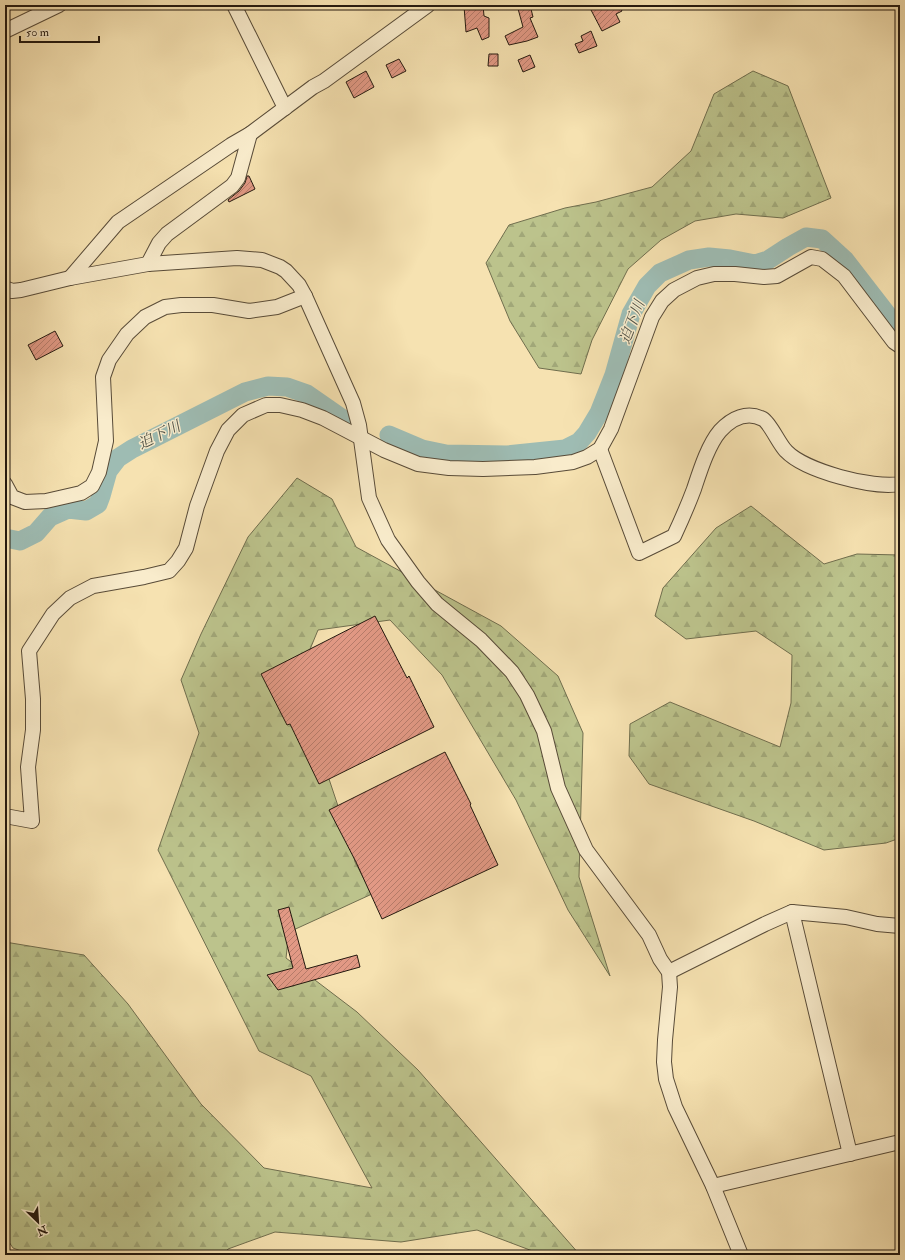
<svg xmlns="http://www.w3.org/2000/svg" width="905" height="1260" font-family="'IM FELL Double Pica','Noto Serif JP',serif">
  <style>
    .forest { fill: url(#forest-firs); stroke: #706e4e }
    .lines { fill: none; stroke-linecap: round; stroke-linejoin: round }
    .river { stroke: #9ebcb3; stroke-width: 19 }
    .building { fill: url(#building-hatch); stroke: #24190f }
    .minor-casing { stroke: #584b38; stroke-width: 16 }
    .minor { stroke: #f9eccc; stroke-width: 14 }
    .labels { text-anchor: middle; stroke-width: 3; stroke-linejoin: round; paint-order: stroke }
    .water-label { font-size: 15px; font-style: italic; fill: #4f5248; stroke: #f9eccc }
  </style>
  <defs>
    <pattern id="forest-firs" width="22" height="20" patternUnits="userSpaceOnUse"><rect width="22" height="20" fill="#bcc38c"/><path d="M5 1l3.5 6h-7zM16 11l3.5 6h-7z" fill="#a1a778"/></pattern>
    <pattern id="building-hatch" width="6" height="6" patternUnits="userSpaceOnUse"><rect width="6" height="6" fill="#e29985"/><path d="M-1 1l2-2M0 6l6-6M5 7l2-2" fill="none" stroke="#b77c6b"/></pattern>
  </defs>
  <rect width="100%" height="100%" fill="#f6e2b1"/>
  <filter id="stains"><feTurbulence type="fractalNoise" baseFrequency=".005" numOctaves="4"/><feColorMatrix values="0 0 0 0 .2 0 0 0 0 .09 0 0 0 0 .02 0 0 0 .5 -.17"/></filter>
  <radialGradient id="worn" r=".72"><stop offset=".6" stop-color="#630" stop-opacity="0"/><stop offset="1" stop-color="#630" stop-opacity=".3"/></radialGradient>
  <!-- forest -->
  <g class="forest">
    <path d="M753,71l35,15 43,112 -48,20 -47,-4 -41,7 -34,19 -33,29 -36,71 -11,34 -42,-6 -29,-47 -24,-58 23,-38 56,-17 31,-6 56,-15 39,-36 23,-57z"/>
    <path d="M297,478l35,21 24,48 145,79 57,50 25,57 -4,144 31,99 -42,-66 -52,-110 -74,-125 -52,-55 -72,10 -24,58 30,76 28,84 3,14 17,32 -83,38 -3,26 71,54 61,58 162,185h-37l-66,-25 -76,12 -126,-10 -47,17 -4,6h-192l-19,-7 -8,-12v-294l79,13 44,49 73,100 63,64 108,20 -61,-112 -52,-25 -101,-201 41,-117 -18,-53 20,-46 47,-97z"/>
    <path d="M751,506l73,58 33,-10 43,1v283l-14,5 -62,7 -70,-29 -105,-37 -20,-28 1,-32 40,-22 110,45 11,-44 1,-48 -36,-24 -70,8 -31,-23 8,-28 53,-60z"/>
  </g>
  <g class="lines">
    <!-- river -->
    <g class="river">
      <path d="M389,435l33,14 24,5 61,1 58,-6 14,-7 8,-9 12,-20 15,-38 17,-61 16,-28 13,-13 29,-13 20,-3 21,2 25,5 13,-4 20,-13 18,-10 16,2 23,21 55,71"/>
      <path d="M5,538l15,3 16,-8 14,-16 18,-8 18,2 12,-7 3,-8 7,-25 10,-13 14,-9 113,-57 23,-6 19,1 20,7 36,25"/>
    </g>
  </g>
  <!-- building -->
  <g class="building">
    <path d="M472,5h11l1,11 5,2v19l-7,3 -5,-12 -11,4 -2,-26z"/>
    <path d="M517,5h13l3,12 -3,1 8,19 -11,4 -18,4 -4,-9 18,-9z"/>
    <path d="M601,5h18l3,6 -6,3 4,8 -18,9 -11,-21z"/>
    <path d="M591,31l6,15 -18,7 -4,-9 8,-3 -2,-5z"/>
    <path d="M489,54h9v12h-10z"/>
    <path d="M530,55l5,12 -12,5 -5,-12z"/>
    <path d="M399,59l7,12 -14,7 -6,-13z"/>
    <path d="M366,71l8,16 -20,11 -8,-16z"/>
    <path d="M247,176h2l6,13 -26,13 -1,-2 11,-9 6,-8z"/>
    <path d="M55,331l8,15 -27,14 -8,-15z"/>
    <path d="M375,616l32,62 2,-2 25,51 -115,57 -29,-60 -3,1 -26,-51z"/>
    <path d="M445,752l26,52 -1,1 28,60 -116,54 -26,-57 -27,-52z"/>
    <path d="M289,907l17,62 51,-14 3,12 -82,23 -11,-15 26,-7 -15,-58z"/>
  </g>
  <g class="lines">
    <defs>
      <g id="minor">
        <path d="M234,5l51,103"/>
        <path d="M5,31l54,-26"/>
        <path d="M148,264l11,-21 8,-9 65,-48 6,-8 12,-44"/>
        <path d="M70,278l48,-56 113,-77 19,-11 63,-47 11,-6 104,-76"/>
        <path d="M5,288l7,3 9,-1 49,-12 78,-14 89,-6 25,2 18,7 6,4 13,14 6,11 48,107 6,22 10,73 19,42 30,42 19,22 44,36 31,32 15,23 17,36 14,57 28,62 63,85 11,24 9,13 1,15 -5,53 -1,22 2,17 9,28 38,79 28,69"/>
        <path d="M600,449l39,104 35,-17c7,-15 14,-31 20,-47 6,-18 14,-44 26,-58 12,-13 27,-20 43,-12 7,4 16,25 23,32 19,20 87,38 114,33"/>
        <path d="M5,484l7,13 13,5 21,-1 35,-8 11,-7 7,-14 7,-31 -3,-64 6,-17 18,-26 18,-17 20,-10 16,-2h32l36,6 28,-4 28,-11"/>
        <path d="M5,816l27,5 -4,-54 5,-37v-31l-4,-48 24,-37 17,-16 23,-12 51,-9 25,-6 9,-10 8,-13 11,-42 20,-55 11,-21 15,-15 23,-10h14l22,5 21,8 61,32 34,14 31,4 34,1 52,-2 38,-5 14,-5 13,-8 11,-20 41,-112 10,-16 12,-11 23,-12 17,-4h21l29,3 13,-1 34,-19 11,2 22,17 50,66 6,4"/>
        <path d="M792,912l58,242"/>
        <path d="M669,972l96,-48 27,-12 54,5 31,7 23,2"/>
        <path d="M713,1186l187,-44"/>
      </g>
    </defs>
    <!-- minor casing -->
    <use href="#minor" class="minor-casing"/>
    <!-- minor -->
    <use href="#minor" class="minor"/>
  </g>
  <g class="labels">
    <!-- water labels -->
    <g class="water-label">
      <text transform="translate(632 322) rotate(-69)" y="5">迫下川</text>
      <text transform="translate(159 435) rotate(-26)" y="5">迫下川</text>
    </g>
  </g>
  <!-- margin -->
  <rect width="905" height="1260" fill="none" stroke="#f6e2b1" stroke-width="20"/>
  <rect x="6" y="6" width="893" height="1248" fill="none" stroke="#24190f" stroke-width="2"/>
  <rect x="10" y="10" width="885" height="1240" fill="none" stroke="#24190f"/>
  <!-- north arrow -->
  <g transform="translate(38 1222) rotate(155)" stroke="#f9eccc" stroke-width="3" paint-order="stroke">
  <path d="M0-3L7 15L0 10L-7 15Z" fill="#24190f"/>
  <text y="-6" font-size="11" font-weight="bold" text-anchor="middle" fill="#24190f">N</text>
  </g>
  <!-- scale -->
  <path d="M20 36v6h79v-6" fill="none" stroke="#24190f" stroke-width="2"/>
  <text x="26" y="36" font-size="12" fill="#24190f" stroke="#f9eccc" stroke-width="3" paint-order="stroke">50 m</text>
  <rect width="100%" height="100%" filter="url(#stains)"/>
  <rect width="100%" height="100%" fill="url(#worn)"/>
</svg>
